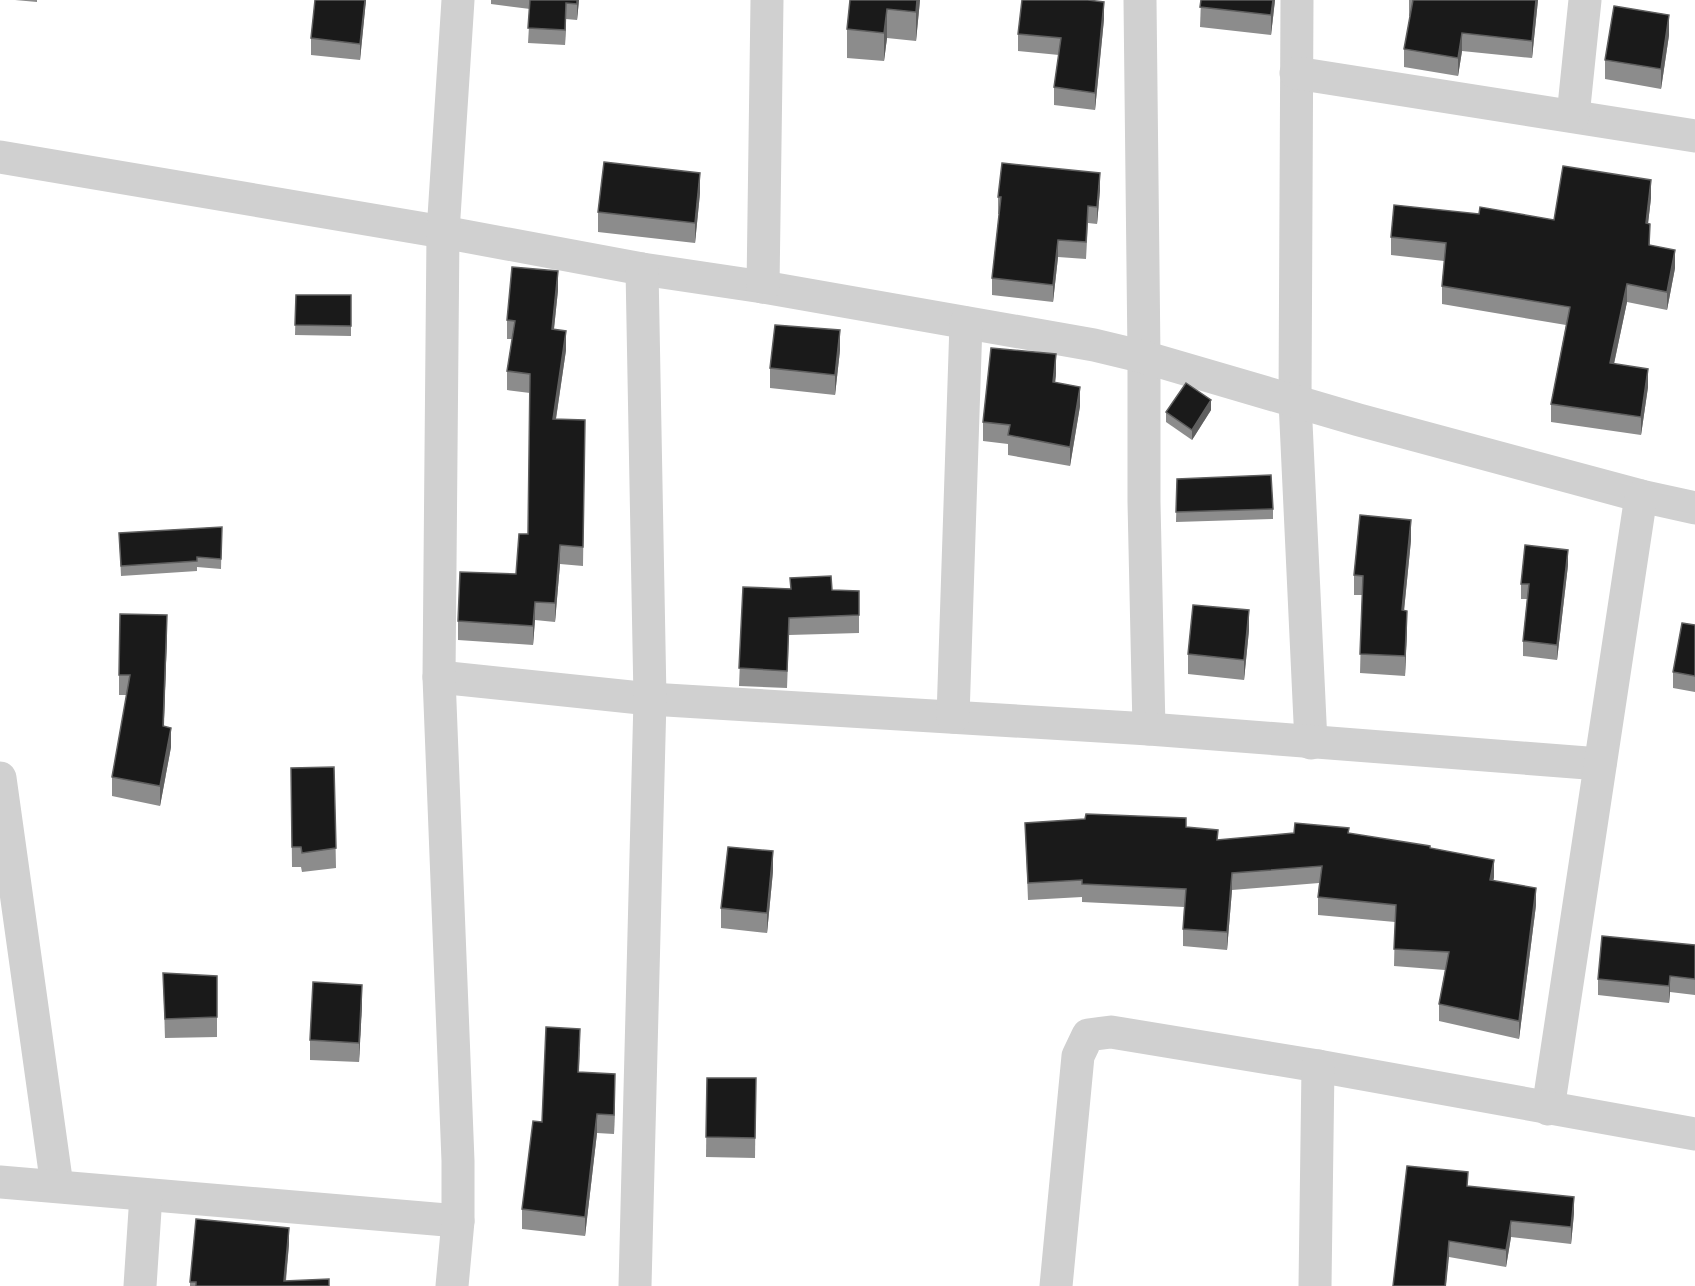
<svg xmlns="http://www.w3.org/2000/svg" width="1695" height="1286" font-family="'Open Sans',sans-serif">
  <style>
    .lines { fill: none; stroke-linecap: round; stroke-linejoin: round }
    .street { stroke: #d0d0d0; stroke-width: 33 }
    .wall { fill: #8c8c8c }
    .shaded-wall { fill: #5f5f5f }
    .building { fill: #1a1a1a; stroke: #5f5f5f; stroke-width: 1.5 }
  </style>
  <rect width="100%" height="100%" fill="#fff"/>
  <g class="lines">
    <!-- street -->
    <g class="street">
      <path d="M1140,0l4,357v145l5,227"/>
      <path d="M1297,0l-2,401 16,342"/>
      <path d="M1296,73l399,63"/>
      <path d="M1573,116l12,-116"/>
      <path d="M0,157l443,75 199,37 121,18 331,58 50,12 215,63 282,76 54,12"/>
      <path d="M763,287l4,-287"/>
      <path d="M439,677l211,22 499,30 451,35"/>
      <path d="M953,717l13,-394"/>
      <path d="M0,778l57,408"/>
      <path d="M1548,1109l93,-613"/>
      <path d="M0,1182l458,39"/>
      <path d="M140,1286l6,-91"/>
      <path d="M452,1286l6,-65v-60l-19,-484 4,-445 15,-232"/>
      <path d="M635,1286l15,-587 -8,-430"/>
      <path d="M1056,1286l22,-230 10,-21 23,-3 207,34 377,68"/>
      <path d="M1315,1286l3,-220"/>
    </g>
  </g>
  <!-- wall -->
  <g class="wall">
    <path d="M15,0h22v2z"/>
    <path d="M366,0l-6,60 -49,-5v-17z"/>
    <path d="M491,0h88l-2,20 -11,-1 -1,26 -37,-2 2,-34 -39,-5z"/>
    <path d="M850,0h70l-4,41 -29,-3 -3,23 -37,-3v-29z"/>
    <path d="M1201,0h74l-4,35 -71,-8z"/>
    <path d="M1409,0h129l-6,58 -70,-7 -4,25 -54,-9v-18l6,-33h-1z"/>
    <path d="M1104,19l-9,91 -41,-5v-18l5,-32 -41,-4v-17z"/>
    <path d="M1669,35l-8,54 -56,-10v-19z"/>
    <path d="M1100,190l-3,34 -9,-1 -2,36 -28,-2 -5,45 -61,-7v-17l7,-64h-1v-17z"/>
    <path d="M700,193l-5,50 -97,-11v-20z"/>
    <path d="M1651,198l-3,25 2,22 25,23 -8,42 -40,-8 -13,62 34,23 -7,48 -90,-13v-18l15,-79 -124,-21v-18l2,-25 -53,-6v-18l88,-23 75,6z"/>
    <path d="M558,290l-4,39 12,21 -10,69 29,1 -2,146 -23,-2 -5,58 -20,-2 -2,25 -75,-5v-19l58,-47 12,-40 2,-141 -23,-3v-19l5,-32h-5v-19z"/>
    <path d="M296,295h55v41l-56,-1z"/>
    <path d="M840,350l-5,45 -65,-7v-20z"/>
    <path d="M1056,374l-1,8 25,24 -10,60 -62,-11v-11l-25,-3v-19z"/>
    <path d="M1211,410l-19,30 -26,-18v-10z"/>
    <path d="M1177,479l96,30v10l-97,3z"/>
    <path d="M222,527l-1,42 -24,-2v4l-76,5 -2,-43z"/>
    <path d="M1411,540l-7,71 3,19 -2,46 -45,-3 2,-78h-8v-20z"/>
    <path d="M1568,565l-11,95 -34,-4v-15l4,-42h-6v-15z"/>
    <path d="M743,587l116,4v42l-70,2 -2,53 -48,-2z"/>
    <path d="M1695,625v67l-22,-4v-16z"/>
    <path d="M1249,630l-5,50 -56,-6v-20z"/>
    <path d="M167,635l-3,91 7,21 -11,59 -48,-10v-19l15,-82h-8v-20z"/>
    <path d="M334,767l2,101 -34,4 -1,-5h-9l-1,-99z"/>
    <path d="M1085,819l101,8 32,13 131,-6 81,14 64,29 -1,4 43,24 -17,134 -80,-18v-17l6,-34 -51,-4 1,-44 -77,-7v-18l1,-14 -87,7 -5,60 -44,-4v-17l1,-22 -102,-5v-5l-54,3 -3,-77z"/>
    <path d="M773,871l-6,62 -46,-5v-20z"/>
    <path d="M1695,945v50l-25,-3 -1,11 -71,-8v-16z"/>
    <path d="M163,973l54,44v20l-52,1z"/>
    <path d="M362,1005l-3,57 -49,-2v-20z"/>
    <path d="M580,1048l-1,24 36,21 -1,41 -17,-1 -12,103 -63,-7v-20l20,-87z"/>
    <path d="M707,1078h49l-1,80 -49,-1z"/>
    <path d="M1468,1186l106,27 -3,31 -60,-7 -5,30 -57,-10 -56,29z"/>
    <path d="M289,1244l-3,37 43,5h-139v-4z"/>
  </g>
  <!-- shaded-wall -->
  <g class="shaded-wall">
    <path d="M365,0h1l-6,60v-16z"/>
    <path d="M577,0h2l-2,20z"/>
    <path d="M917,0h3l-4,41v-29z"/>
    <path d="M1273,0h2l-4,35v-20z"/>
    <path d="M1536,0h2l-6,58v-17z"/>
    <path d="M1104,2v17l-9,91v-17z"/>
    <path d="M566,3v16l-1,26v-15z"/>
    <path d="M887,9v29l-3,23v-28z"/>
    <path d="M1669,15v20l-8,54v-20z"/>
    <path d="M1462,33v18l-4,25v-18z"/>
    <path d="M700,173v20l-5,50v-20z"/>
    <path d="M1100,173v17l-3,34v-17z"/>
    <path d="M1651,180v18l-5,43v-18z"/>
    <path d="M1058,240v17l-5,45v-17z"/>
    <path d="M1675,250v18l-8,42v-18z"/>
    <path d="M558,271v19l-6,57v-18z"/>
    <path d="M1627,284v18l-17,80v-19z"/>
    <path d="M840,330v20l-5,45v-20z"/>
    <path d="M566,331v19l-13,88v-19z"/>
    <path d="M1056,354v20l-3,28v-20z"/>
    <path d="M1648,369v18l-7,48v-18z"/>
    <path d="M1080,387v19l-10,60v-19z"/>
    <path d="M1211,400v10l-19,30v-10z"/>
    <path d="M1411,520v20l-9,90v-20z"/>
    <path d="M560,545v19l-5,58v-19z"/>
    <path d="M1568,550v15l-11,95v-15z"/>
    <path d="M535,602v18l-2,25v-19z"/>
    <path d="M1249,610v20l-5,50v-20z"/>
    <path d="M1407,611v19l-2,46v-20z"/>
    <path d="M167,615v20l-4,111v-20z"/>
    <path d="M171,728v19l-11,59v-20z"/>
    <path d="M773,851v20l-6,62v-20z"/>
    <path d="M1494,860v17l-4,20v-17z"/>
    <path d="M1232,873v17l-5,60v-18z"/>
    <path d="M1536,888v17l-17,134v-18z"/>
    <path d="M1670,976v16l-1,11v-17z"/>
    <path d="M362,985v20l-3,57v-19z"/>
    <path d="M615,1074v19l-1,41v-19z"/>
    <path d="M597,1114v19l-12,103v-19z"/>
    <path d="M1574,1197v16l-3,31v-17z"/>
    <path d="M1511,1221v16l-5,30v-17z"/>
    <path d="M289,1228v16l-4,42 -1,-5z"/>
    <path d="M1449,1241v16l-3,29h-1z"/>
  </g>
  <!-- building -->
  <g class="building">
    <path d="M315,0h50l-5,44 -49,-6z"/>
    <path d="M530,0h47v4l-11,-1 -1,27 -37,-2z"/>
    <path d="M850,0h67l-1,12 -29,-3 -3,24 -37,-4z"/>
    <path d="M1022,0h66l16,2 -9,91 -41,-6 7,-49 -43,-4z"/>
    <path d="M1201,0h72l-2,15 -71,-8z"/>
    <path d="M1413,0h123l-4,41 -70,-8 -4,25 -54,-9z"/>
    <path d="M1614,6l55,9 -8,54 -56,-9z"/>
    <path d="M604,162l96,11 -5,50 -97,-11z"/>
    <path d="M1002,163l98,10 -3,34 -9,-1 -2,36 -28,-2 -5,45 -61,-7 9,-81h-3z"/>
    <path d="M1563,166l88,14 -5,43 4,1 -1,21 26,5 -8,42 -40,-8 -17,79 38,6 -7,48 -90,-13 19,-97 -128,-21 4,-43 -55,-6 3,-32 85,9 1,-7 74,13z"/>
    <path d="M512,267l46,4 -6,58 14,2 -13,88 32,1 -2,127 -23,-2 -5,58 -20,-1 -2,24 -75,-5 2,-49 56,2 3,-40h9l2,-160 -23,-3 8,-50 -8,-1z"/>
    <path d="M296,295h55v31l-56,-1z"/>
    <path d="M775,325l65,5 -5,45 -65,-7z"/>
    <path d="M991,348l65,6 -3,28 27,5 -10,60 -62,-12 2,-10 -27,-3z"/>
    <path d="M1186,383l25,17 -19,30 -26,-18z"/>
    <path d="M1271,475l2,34 -97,3 1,-33z"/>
    <path d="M1360,515l51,5 -9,90 5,1 -2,45 -45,-2 3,-78 -9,-1z"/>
    <path d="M222,527l-1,32 -24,-2v4l-76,5 -2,-33z"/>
    <path d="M1525,545l43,5 -11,95 -34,-4 6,-57h-8z"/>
    <path d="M831,576l1,14 27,1v24l-70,3 -2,53 -48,-3 4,-81 48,2 -1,-11z"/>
    <path d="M1193,605l56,5 -5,50 -56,-6z"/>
    <path d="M120,614l47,1 -4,111 8,2 -11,58 -48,-9 18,-102h-11z"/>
    <path d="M1682,623l13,2v51l-22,-4z"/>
    <path d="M334,767l2,81 -34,5 -1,-6h-9l-1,-79z"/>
    <path d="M1086,814l100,4v9l32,3 -1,10 77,-7 1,-10 54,5 -1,5 82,13v2l64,12 -4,20 46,8 -17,133 -80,-17 10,-52 -55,-3 2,-44 -78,-8 4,-31 -90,7 -5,59 -44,-3 3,-40 -104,-5v-4l-54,3 -3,-60 60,-4z"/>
    <path d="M728,847l45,4 -6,62 -46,-5z"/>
    <path d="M1602,936l93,9v34l-25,-3 -1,10 -71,-7z"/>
    <path d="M163,973l54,3v41l-52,2z"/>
    <path d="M313,982l49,3 -3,58 -49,-3z"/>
    <path d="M546,1027l34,2 -2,43 37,2 -1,41 -17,-1 -12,103 -63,-8 11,-88 9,1z"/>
    <path d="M707,1078h49l-1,60 -49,-1z"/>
    <path d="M1407,1166l61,6 -1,14 107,11 -3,30 -60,-6 -5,29 -57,-9 -4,45h-52z"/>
    <path d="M196,1219l93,9 -5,53 45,-2v7h-133v-4h-6z"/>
  </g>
</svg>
